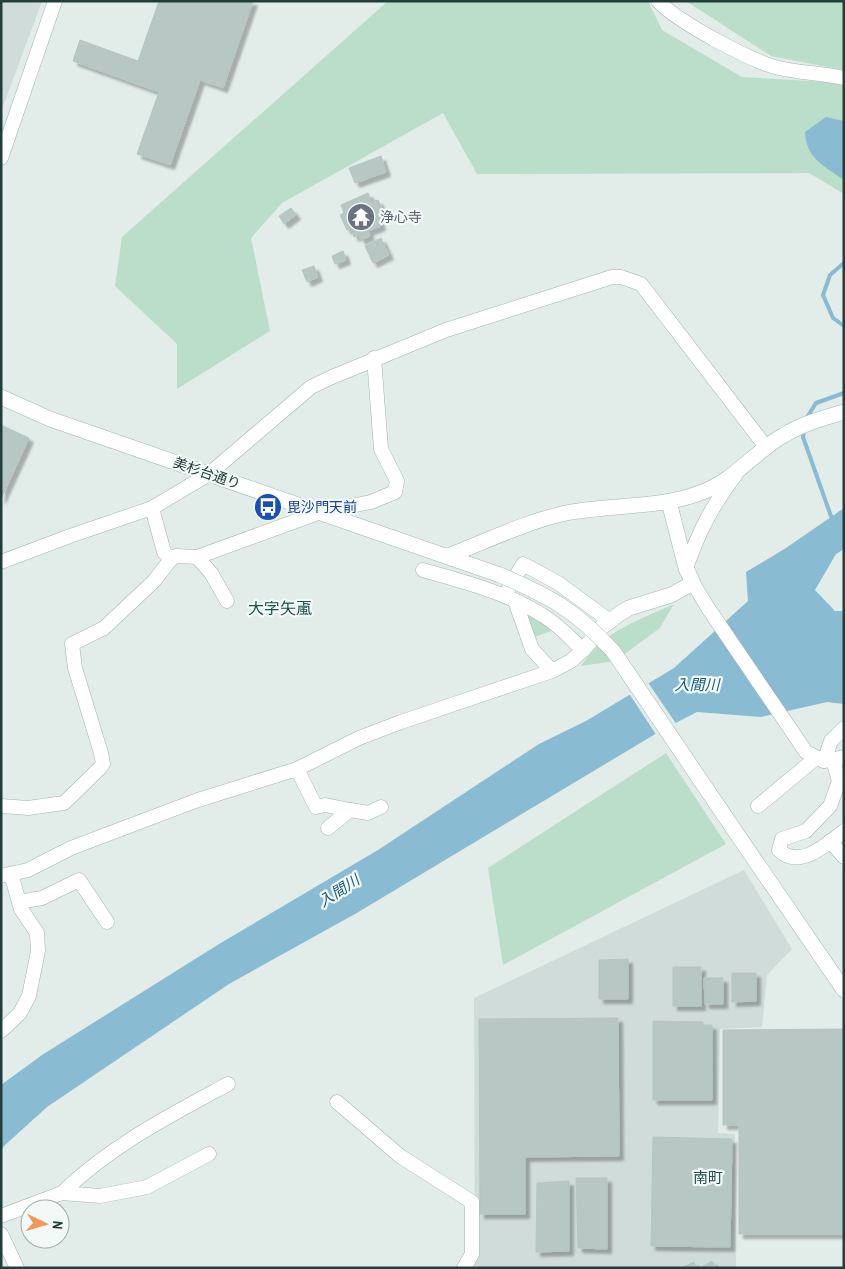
<svg xmlns="http://www.w3.org/2000/svg" width="845" height="1269" font-family="'Archivo Narrow','Noto Sans JP',sans-serif">
  <style>
    .built { fill: #d0dcd9 }
    .green { fill: #badeca }
    .water { fill: #89bbd2 }
    .pier { fill: #e2ece9 }
    .lines { fill: none; stroke-linecap: round; stroke-linejoin: round }
    .stream { stroke: #89bbd2; stroke-width: 4 }
    .building { fill: #b7c7c3; stroke: #b4c6c2; filter: url(#shadow) }
    .street-casing { stroke: #a5b4b1; stroke-width: 15 }
    .secondary-casing { stroke: #a0b8b4; stroke-width: 16 }
    .street { stroke: #fff; stroke-width: 14 }
    .secondary { stroke: #fff; stroke-width: 15 }
    .secondary-bridge-casing { stroke: #a0b8b4; stroke-width: 16; stroke-linecap: butt }
    .secondary-bridge { stroke: #fff; stroke-width: 15 }
    .labels { text-anchor: middle; stroke-width: 4.5; stroke-linejoin: round; paint-order: stroke }
    .worship-label { font-size: 14px; fill: #5b616d; stroke: #f2f9f7; text-anchor: start }
    .street-label { font-size: 14px; fill: #223e3b; stroke: #f2f9f7 }
    .transit-label { font-size: 14px; fill: #164399; stroke: #f2f9f7; text-anchor: start }
    .water-label { font-size: 15px; font-style: italic; fill: #1b5b7b; stroke: #f2f9f7 }
    .neighbourhood-label { font-size: 15px; fill: #1d504c; stroke: #f2f9f7 }
    .quarter-label { font-size: 16px; fill: #1d504c; stroke: #f2f9f7 }
  </style>
  <defs>
    <filter id="shadow"><feDropShadow dx="4.5" dy="4.5" stdDeviation="1" flood-color="#0004"/></filter>
  </defs>
  <rect width="100%" height="100%" fill="#e2ece9"/>
  <!-- built -->
  <g class="built">
    <path d="M1,1h41l-41,111z"/>
    <path d="M744,870l48,79 -25,26 -5,52 -42,2 -2,104 17,1 1,133 24,1h-285l-1,-270z"/>
  </g>
  <!-- green -->
  <g class="green">
    <path d="M388,1h260l14,29 80,47 102,6v111l-35,-21 -332,1 -34,-61 -161,90 -31,35 19,93 -93,58v-45l-62,-58 7,-49z"/>
    <path d="M686,1h158v69l-73,-14z"/>
    <path d="M674,604l-14,24 -45,33 -34,5c25,-37 55,-44 93,-62z"/>
    <path d="M523,609l31,21 -20,7z"/>
    <path d="M666,753l60,91 -223,121 -15,-97z"/>
  </g>
  <!-- water -->
  <g class="water">
    <path d="M826,117l18,4v59c-20,-14 -38,-22 -39,-48z"/>
    <path d="M844,508v41l-8,5 -21,36 20,21h9v93l-17,-2 -66,15 -64,-5 -35,18 -307,184 -126,70 -182,123 -43,39 -3,5v-66l41,-30 177,-111 159,-94 161,-106 47,-23 88,-53 74,-67 -2,-29 40,-24z"/>
  </g>
  <!-- pier -->
  <path class="pier" d="M647,681l30,44 -20,11 -29,-44z"/>
  <g class="lines">
    <!-- stream -->
    <g class="stream">
      <path d="M844,263l-14,12 -7,20 10,23 11,8"/>
      <path d="M806,419l10,-16 28,-10"/>
      <path d="M804,431l-1,6 29,82"/>
    </g>
  </g>
  <!-- building -->
  <g class="building">
    <path d="M159,1h94l-30,87 -23,-8 -30,85 -33,-11 22,-62 -86,-31 7,-21 58,21z"/>
    <path d="M381,156l5,16 -31,11 -6,-15z"/>
    <path d="M368,193l4,9 6,-2 7,15 -6,3 2,8 -13,5 2,5 -9,4 -2,-5 -5,2 -3,-9 -4,2 -7,-15 4,-2 -3,-8z"/>
    <path d="M291,208l5,7 -12,9 -5,-8z"/>
    <path d="M381,238l8,17 -16,8 -8,-17z"/>
    <path d="M343,251l3,9 -11,4 -3,-8z"/>
    <path d="M314,266l4,11 -11,5 -5,-12z"/>
    <path d="M1,425l28,13 -28,61z"/>
    <path d="M628,959v40h-29v-39z"/>
    <rect x="673" y="967" width="28" height="39"/>
    <path d="M732,973h24v28l-24,1z"/>
    <path d="M704,978h19v26h-18z"/>
    <path d="M618,1018l1,138 -94,1v57h-45l-1,-195z"/>
    <path d="M653,1021l50,1v3h9v75h-59z"/>
    <path d="M844,1029v205h-105v-109h-16v-95z"/>
    <path d="M653,1137l79,2 -2,108 -79,-1z"/>
    <path d="M576,1178h31v71l-29,-1z"/>
    <path d="M569,1181v70l-33,1 1,-69z"/>
    <path d="M712,1261l4,7h-16z"/>
    <path d="M694,1262l2,6h-15z"/>
  </g>
  <g class="lines">
    <defs>
      <g id="street">
        <path d="M658,1c20,21 92,60 121,67 21,5 43,5 65,10"/>
        <path d="M1,158l54,-157"/>
        <path d="M152,508l12,44 7,7"/>
        <path d="M197,557l14,16 16,28"/>
        <path d="M1,562l69,-26 82,-28 57,-34 102,-87 21,-10 114,-47 166,-53h9l20,7 125,163"/>
        <path d="M686,568c14,-39 25,-60 50,-94"/>
        <path d="M693,583l15,25 98,144 18,9 20,-4"/>
        <path d="M508,590l15,-26 35,19 52,38"/>
        <path d="M515,601l17,48 20,22"/>
        <path d="M833,760l6,21 -9,25 -24,25 -24,8 -3,11c20,20 47,-5 65,-19"/>
        <path d="M824,761l7,-20 13,-13"/>
        <path d="M297,769l19,38 9,-2 25,5"/>
        <path d="M1,806l27,2 36,-5 36,-35 3,-4 -2,-11 -26,-85 -3,-24 32,-16 50,-47 17,-22 5,-3 21,1 124,-45 50,-10 24,-10 2,-11 -16,-32 -7,-91"/>
        <path d="M758,806l58,-48"/>
        <path d="M328,828l22,-18 18,3 13,-6"/>
        <path d="M830,841l14,16"/>
        <path d="M1,876l27,-6 43,-22 127,-48 99,-31 62,-31 42,-16 151,-51 19,-10 12,-11c-13,-12 -25,-26 -41,-35 -36,-23 -78,-33 -119,-45"/>
        <path d="M19,902l23,-4 37,-18 28,42"/>
        <path d="M1,1031l19,-18 9,-17 9,-45 -1,-18 -16,-24 -10,-35"/>
        <path d="M337,1102l63,54 72,46v52l-8,14"/>
        <path d="M62,1193c48,-47 107,-77 166,-109"/>
        <path d="M1,1216l61,-23 38,3 47,-9 62,-33"/>
        <path d="M1,1234l16,34"/>
      </g>
      <g id="secondary">
        <path d="M1,397l49,22 450,156"/>
        <path d="M448,556c39,-15 77,-34 118,-43 44,-9 91,-4 134,-20 34,-12 54,-41 84,-58 18,-11 39,-17 60,-23"/>
        <path d="M583,650l19,-23 17,-13 10,-6 42,-13 22,-12 -7,-15 -17,-66"/>
        <path d="M739,837l105,153"/>
      </g>
    </defs>
    <!-- street casing -->
    <use href="#street" class="street-casing"/>
    <!-- secondary casing -->
    <use href="#secondary" class="secondary-casing"/>
    <!-- street -->
    <use href="#street" class="street"/>
    <!-- secondary -->
    <use href="#secondary" class="secondary"/>
    <defs>
      <path id="secondary-bridge" d="M500,575c51,22 75,35 113,76l126,186"/>
    </defs>
    <!-- secondary-bridge casing -->
    <use href="#secondary-bridge" class="secondary-bridge-casing"/>
    <!-- secondary-bridge -->
    <use href="#secondary-bridge" class="secondary-bridge"/>
  </g>
  <!-- icons -->
  <defs>
    <symbol id="temple-disc" viewBox="-11 -11 22 22"><circle r="9.5" fill="#6b7280" stroke="#f2f9f7"/><path d="M0-6L5-2H3V0L6.5 2.5H4V6H1.5V3h-3V6H-4V2.5H-6.5L-3 0V-2H-5Z" fill="#fff"/></symbol>
    <symbol id="bus-disc" viewBox="-11 -11 22 22"><circle r="9.5" fill="#1a4fb4" stroke="#f2f9f7"/><path d="M-5-6H5V4H4V6H2V4H-2V6H-4V4H-5ZM-3.5-4V0h7V-4ZM-3.5 1.2v1.5H-2V1.2ZM2 1.2v1.5H3.5V1.2Z" fill="#fff"/></symbol>
  </defs>
  <g fill-rule="evenodd">
    <use href="#temple-disc" x="345" y="201" width="32" height="32"/>
    <use href="#bus-disc" x="252" y="491" width="32" height="32"/>
  </g>
  <g class="labels">
    <!-- worship labels -->
    <g class="worship-label">
      <text x="380" y="222">浄心寺</text>
    </g>
    <!-- street labels -->
    <g class="street-label">
      <text transform="translate(207 473) rotate(19)" y="5">美杉台通り</text>
    </g>
    <!-- transit labels -->
    <g class="transit-label">
      <text x="287" y="512">毘沙門天前</text>
    </g>
    <!-- water labels -->
    <g class="water-label">
      <text x="697" y="690">入間川</text>
      <text transform="translate(339 891) rotate(-33)" y="5">入間川</text>
    </g>
    <!-- neighbourhood labels -->
    <g class="neighbourhood-label">
      <text x="708" y="1183">南町</text>
    </g>
    <!-- quarter labels -->
    <g class="quarter-label">
      <text x="280" y="614">大字矢颪</text>
    </g>
  </g>
  <!-- border -->
  <rect width="845" height="1269" fill="none" stroke="#223e3b" stroke-width="5"/>
  <!-- north arrow -->
  <g transform="translate(45 1224) rotate(95)"><circle r="24" fill="#f2f9f7" stroke="#9faeac"/>
  <path d="M0-4L9 19L0 12L-9 19Z" fill="#f49859"/>
  <text y="-8" font-size="14" font-weight="bold" text-anchor="middle" fill="#223e3b">N</text>
  </g>
</svg>
